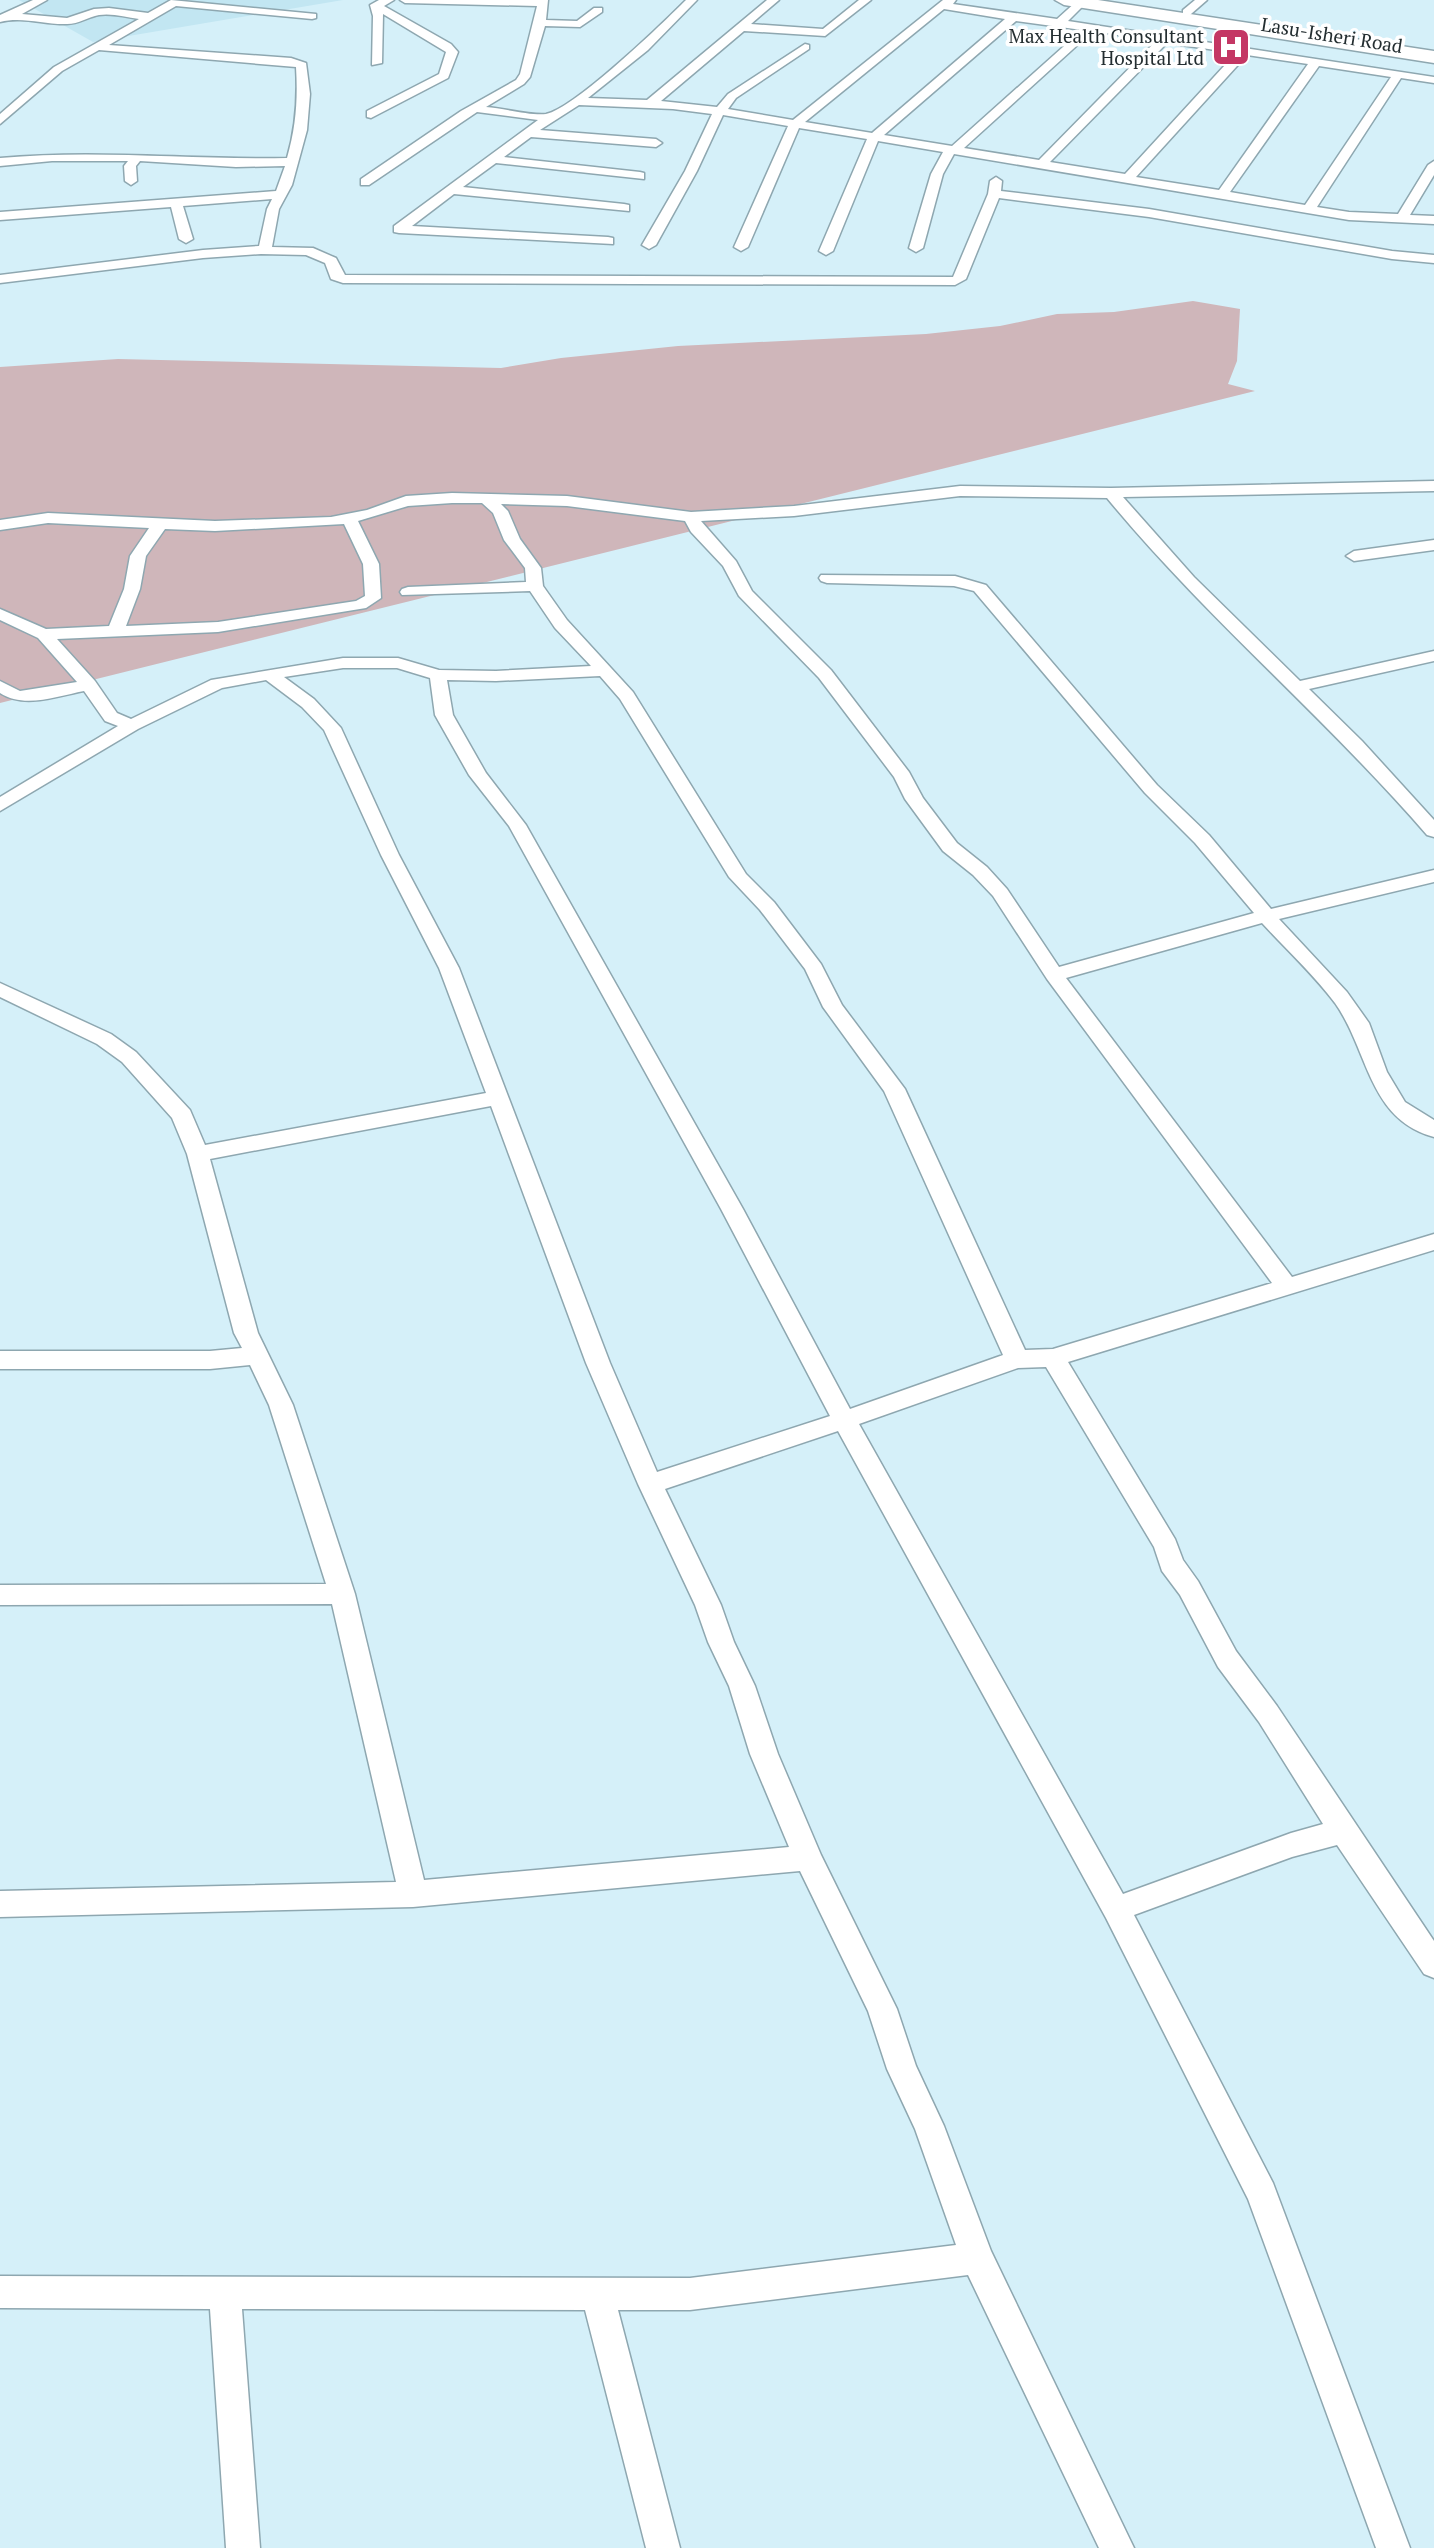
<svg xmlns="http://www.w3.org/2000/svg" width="1434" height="2548" font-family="'PT Serif',serif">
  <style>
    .built { fill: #c2e6f2 }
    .green { fill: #cfb6ba }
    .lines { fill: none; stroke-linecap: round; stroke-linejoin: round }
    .street-casing { stroke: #8ea7b0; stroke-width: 3 }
    .primary-casing { stroke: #8ea7b0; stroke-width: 3 }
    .street { fill: #fff; fill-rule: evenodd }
    .primary { fill: #fff; fill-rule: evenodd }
    .labels { text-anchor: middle; stroke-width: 7; stroke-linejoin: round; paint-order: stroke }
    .far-street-label { font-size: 19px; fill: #242e31; stroke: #fff }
    .far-poi-label { font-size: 19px; fill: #242e31; stroke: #fff; text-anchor: end }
  </style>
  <rect width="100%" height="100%" fill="#d5f0f9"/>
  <!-- built -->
  <path class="built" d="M19,0h324l-250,42z"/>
  <!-- green -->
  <path class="green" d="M1193,301l47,8 -3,52 -9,23 27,7 -1255,312v-336l118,-8 383,9 60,-10 117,-12 248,-12 74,-8 57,-12 57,-2z"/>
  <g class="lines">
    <defs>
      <g id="street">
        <path d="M33,0h14l-25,14 45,4 27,-9 15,-1 39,5 23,-13 145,14v4l-4,1 -136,-13 -67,39 182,13 15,5 4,31 -3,36 -15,55 -13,24 -7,38 41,1 23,10 9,17 608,2 35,-83 2,-13 6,-4 6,4 -1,10 148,18 243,42 42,4v8l-42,-4 -243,-42 -150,-19 -33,81 -11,6 -612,-2 -12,-4 -6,-16 -19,-8 -45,-1 -58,4 -203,25v-8l203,-25 56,-4 8,-37 5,-10 -89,7 10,33 -7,4 -7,-4 -8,-32 -171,13v-8l276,-21 9,-25 -49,1 -96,-6 -4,5 1,15 -6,4 -6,-4 -1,-15 4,-5h-76l-52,5v-8c96,-9 191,2 287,0 9,-31 11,-59 9,-91l-197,-17 -37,21 -62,53v-10l54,-47 85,-48c-13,-2 -27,-6 -40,-4 -11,2 -20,9 -32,9 -22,1 -45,-8 -67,-2v-7z"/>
        <path d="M379,0h15l-10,6 67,38 7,8 -10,26 -77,40 -4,-1v-6l72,-37 7,-22 -63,-38 -1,49 -10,2 1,-49 -3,-11z"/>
        <path d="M400,0h148l-2,20 31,1 17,-13h8v4l-22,15 -35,-1 -15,51 -6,7 -38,23c16,1 46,9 60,7 28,-5 117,-91 140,-114h11l-49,50 -60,48 59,2 120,-100h12l-28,24 72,5 36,-29h12l-46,36 -81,-5 -83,70 56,6 11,-13 77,-50 4,1v4l-73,49 -8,11 65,11 150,-120h13l-3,4 104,15 20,-18 5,-1 4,3 -18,18 366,56v6l-33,-5 -84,129 32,5 49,2 30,-49 6,-4v14l-24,40 24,1v8l-85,-4 -395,-66 -11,20 -20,74 -7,4 -7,-4 22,-74 12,-22 -65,-11 -45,110 -7,4 -7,-4 48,-112 -68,-11 -51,119 -7,4 -7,-4 54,-121 -65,-11 -26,56 -41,74 -7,4 -7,-4 43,-74 27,-57 -39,-5 -94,-4 -39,25 116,9 6,4 -6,4 -125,-10 -27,20 136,15 4,1v6l-148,-16 -33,24 161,17 5,1v6l-175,-17 -42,32 196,11 5,1v6l-214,-11 -5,-1v-6l144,-106 -61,-8 -108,73h-8v-6l100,-68 55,-31 4,-6 17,-68 -132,-3zM944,9l61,10 -133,114 -67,-11zM1016,21l66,9 -130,116 -68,-11zM1093,31l63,10 -117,119 -75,-12zM1167,43l69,10 -111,121 -75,-12zM1247,55l61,9 -89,126 -83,-13zM1319,66l72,11 -86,128 -75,-13z"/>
        <path d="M1195,0h12l-16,14h-8v-4z"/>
        <path d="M1434,481v10l-311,6 71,80 106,104 134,-30v10l-125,28 53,52 72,79v17l-7,-2c-102,-118 -221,-217 -320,-337l-147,-2 -166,20 -93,5 35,40 16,30 79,79 78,102 14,26 34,45 30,24 20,22 52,78 195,-54 -59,-70 -50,-50 -171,-202 -20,-5 -127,-3 -6,-2 -2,-3 2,-3 134,1 31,9 171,200 52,50 62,74 163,-39v12l-155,37 68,73 22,31 18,49 18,30 29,18v17c-66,-18 -65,-86 -99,-134 -21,-28 -49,-54 -73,-80l-196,55 226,299 142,-43v16l-366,112 107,177 8,21 15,21 38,70 41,55 157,235v37l-10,-4 -87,-129 -45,12 -158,58 139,268 137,365h-34l-128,-349 -142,-281 -268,-487 -173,58 56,116 13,37 21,44 23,68 43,101 76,154 19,57 28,60 47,125 143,297h-35l-131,-273 -278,35h-72l62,238h-34l-61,-238 -343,-1 18,239h-34l-16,-239 -210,-1v-32l690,2 266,-33 -41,-116 -28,-60 -19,-58 -68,-140 -387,36 -413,10v-26l396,-9 -64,-278 -332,1v-20l326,-1 -57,-179 -19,-40 -40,4h-210v-18h210l32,-3 -8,-15 -47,-179 -15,-36 -50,-56 -25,-18 -97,-47v-14l111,51 25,18 54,58 15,35 281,-52 -47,-125 -58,-113 -57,-125 -22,-23 -36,-27 -44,8 -84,41 -138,82v-14l118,-71 -13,-5 -21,-30c-26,5 -60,18 -84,2v-12l20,10 57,-9 -39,-44 -38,-18v-11l46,20 63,-3 15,-37 6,-33 19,-28 -101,-5 -48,7v-10l48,-7 167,8 116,-4 36,-7 39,-14 46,-3 115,3 124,16 103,-6 166,-20 151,2zM452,503h30l11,10 11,27 21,28 1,14 -118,5 -6,2 -2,3 2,3 128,-4 25,37 36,38 -95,5 -57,-1 -41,-12h-55l-132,22 -80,39 -14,-6 -22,-32 -38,-42 161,-7 148,-24 15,-10 -2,-34 -21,-43 50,-15zM501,504l66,2 118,15 6,11 32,34 16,30 80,82 75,99 11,22 38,52 30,24 20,21 54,83 225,304 -219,66 -28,1 -120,-261 -63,-84 -21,-41 -47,-62 -28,-28 -113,-182 -66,-72 -24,-34 -2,-18 -21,-29 -12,-28zM344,524l19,40 2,32 -9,5 -138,21 -92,4 14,-37 6,-33 19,-27 50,2zM343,668h54l33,10 5,37 34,60 40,51 212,383 109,207 -173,56 -47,-109 -151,-395 -60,-113 -58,-127 -27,-29 -30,-22zM600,676l20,23 109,178 31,33 45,59 18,38 61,84 119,264 -153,54 -107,-200 -217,-384 -40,-52 -33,-58 -6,-35 49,1zM491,1106l95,257 52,121 57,121 13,37 21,44 21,68 39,93 -365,33 -69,-286 -62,-189 -35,-72 -48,-174zM1046,1367l108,180 8,24 18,24 38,72 41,55 64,102 -32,9 -168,61 -264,-470 159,-56z"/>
        <path d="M1434,540v10l-80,11 -8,-5 8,-5z"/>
      </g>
      <path id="primary" d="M1055,0h43l336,51v12l-370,-58z"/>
    </defs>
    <!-- street casing -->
    <use href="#street" class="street-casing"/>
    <!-- primary casing -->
    <use href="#primary" class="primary-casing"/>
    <!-- street -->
    <use href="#street" class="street"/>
    <!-- primary -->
    <use href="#primary" class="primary"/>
  </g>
  <!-- icons -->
  <defs>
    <symbol id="hospital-square" viewBox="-11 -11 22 22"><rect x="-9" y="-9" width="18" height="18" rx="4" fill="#c43764" stroke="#fff"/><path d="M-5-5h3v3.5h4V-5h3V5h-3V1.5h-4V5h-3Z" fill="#fff"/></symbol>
  </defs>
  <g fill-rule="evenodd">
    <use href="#hospital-square" x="1209" y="25" width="44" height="44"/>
  </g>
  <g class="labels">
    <!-- far-street labels -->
    <g class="far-street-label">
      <text transform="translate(1332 35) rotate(9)" y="7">Lasu-Isheri Road</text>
    </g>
    <!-- far-poi labels -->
    <g class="far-poi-label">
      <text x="1204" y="43">Max Health Consultant<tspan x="1204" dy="22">Hospital Ltd</tspan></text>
    </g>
  </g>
</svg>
